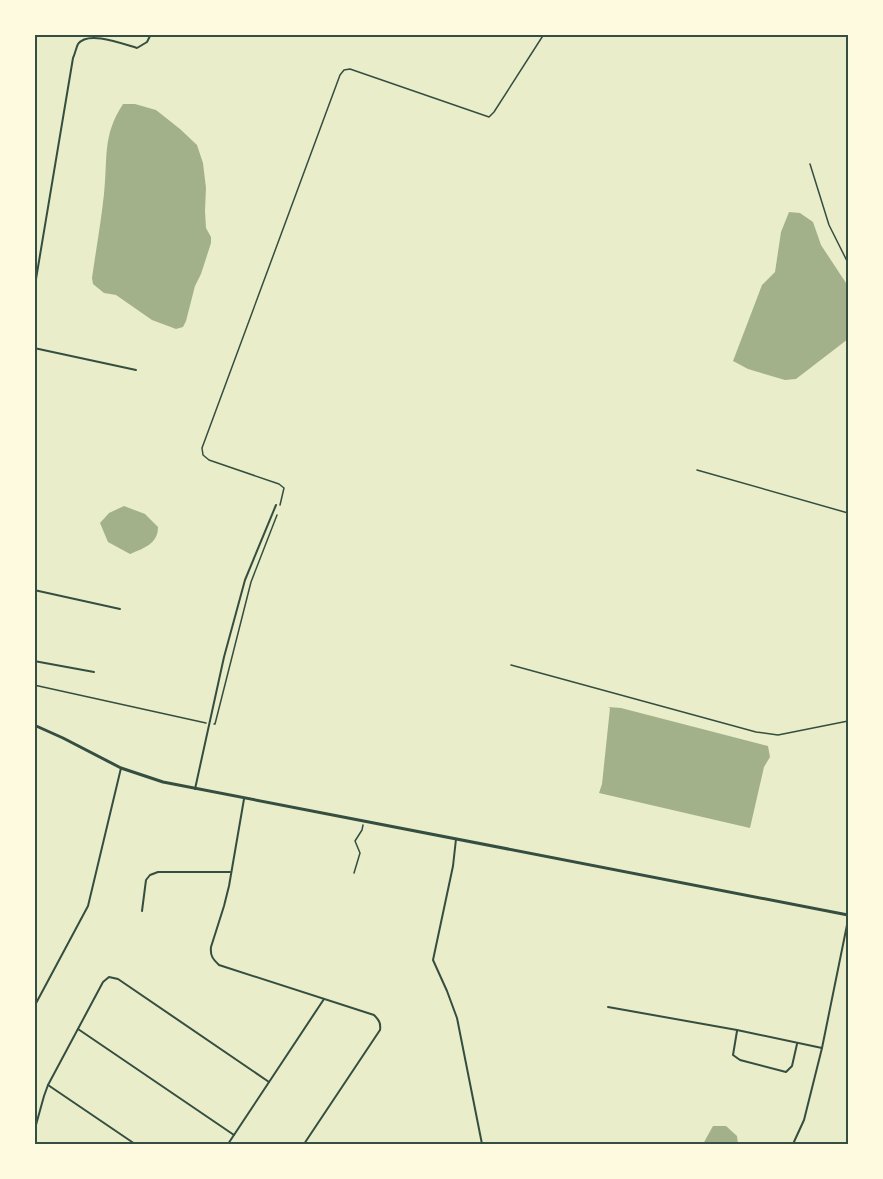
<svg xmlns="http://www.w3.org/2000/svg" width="883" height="1179" font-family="'Archivo Narrow',sans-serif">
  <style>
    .water { fill: #a3b18a }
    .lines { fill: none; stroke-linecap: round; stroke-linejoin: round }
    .path { stroke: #344e41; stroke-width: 1.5 }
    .service { stroke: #344e41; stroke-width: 1.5 }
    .minor { stroke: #344e41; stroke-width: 2 }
    .tertiary { stroke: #344e41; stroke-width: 3 }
    .neatline { fill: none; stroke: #344e41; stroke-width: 2 }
  </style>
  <rect width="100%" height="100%" fill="#e9edc9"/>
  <!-- water -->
  <g class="water">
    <path d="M123,104h12l21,6 24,19 17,16 6,18 3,25 -1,23 1,17 5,9v6l-10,31 -6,12 -9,35 -3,6 -7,2 -24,-9 -36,-25 -12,-2 -11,-9 -1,-6c4,-28 9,-56 12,-84 4,-36 -2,-58 19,-90z"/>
    <path d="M789,212l11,1 13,9 8,23 27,41v53l-52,40 -11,1 -37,-11 -15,-8 29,-76 13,-13 6,-40z"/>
    <path d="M124,506l21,8 13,13c0,17 -14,21 -28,27l-22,-12 -8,-19 9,-10z"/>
    <path d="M608,707l13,1 147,38 2,11 -6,10 -14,61 -151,-35 3,-9 8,-76z"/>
    <path d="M713,1126h13l11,10 1,8h-35z"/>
  </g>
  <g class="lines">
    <!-- path -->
    <g class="path">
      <path d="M280,505l4,-17 -5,-4 -70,-24 -6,-5 -1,-7 138,-373 4,-5 6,-1 139,48 5,-5 50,-78"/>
      <path d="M34,685l172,38"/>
      <path d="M214,724h1l36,-142 26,-67"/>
      <path d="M354,873l6,-20 -5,-12 7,-11 1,-5"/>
    </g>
    <!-- service -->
    <g class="service">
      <path d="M810,164l19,61 19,38"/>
      <path d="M697,470l151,43"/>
      <path d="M511,665l245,67 22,3 70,-14"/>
      <path d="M848,698l-1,8 1,18"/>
    </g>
    <!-- minor -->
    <g class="minor">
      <path d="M34,291l39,-233c2,-4 3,-10 5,-14 10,-14 45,0 59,4l10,-6 4,-8"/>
      <path d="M34,348l102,22"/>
      <path d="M34,590l86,19"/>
      <path d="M34,661l60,11"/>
      <path d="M195,789l29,-132 21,-77 31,-75"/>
      <path d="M244,799l-15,87 -5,20 -13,41c-1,9 2,12 8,18l155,50c5,5 7,8 6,15l-76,114"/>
      <path d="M456,839l-3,27 -20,94 14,31 10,27 25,126"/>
      <path d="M142,911l4,-31 4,-5 8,-3h72"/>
      <path d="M34,1007l54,-101 33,-138"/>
      <path d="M608,1007l129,23 85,18"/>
      <path d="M78,1029l156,106"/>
      <path d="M737,1031l-4,24 7,5 46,12 6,-6 5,-22"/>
      <path d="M48,1085l87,59"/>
      <path d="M34,1132l10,-36 4,-11 55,-103 6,-5 9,2 151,103"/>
      <path d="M228,1144l96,-145"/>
      <path d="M793,1144l11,-24 18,-72 26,-128"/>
    </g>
    <!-- tertiary -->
    <path class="tertiary" d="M34,725l29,13 58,30 42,14 685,133"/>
  </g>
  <!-- border -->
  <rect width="883" height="1179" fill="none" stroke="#fefae0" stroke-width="72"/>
  <rect x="36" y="36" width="811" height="1107" class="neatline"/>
</svg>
